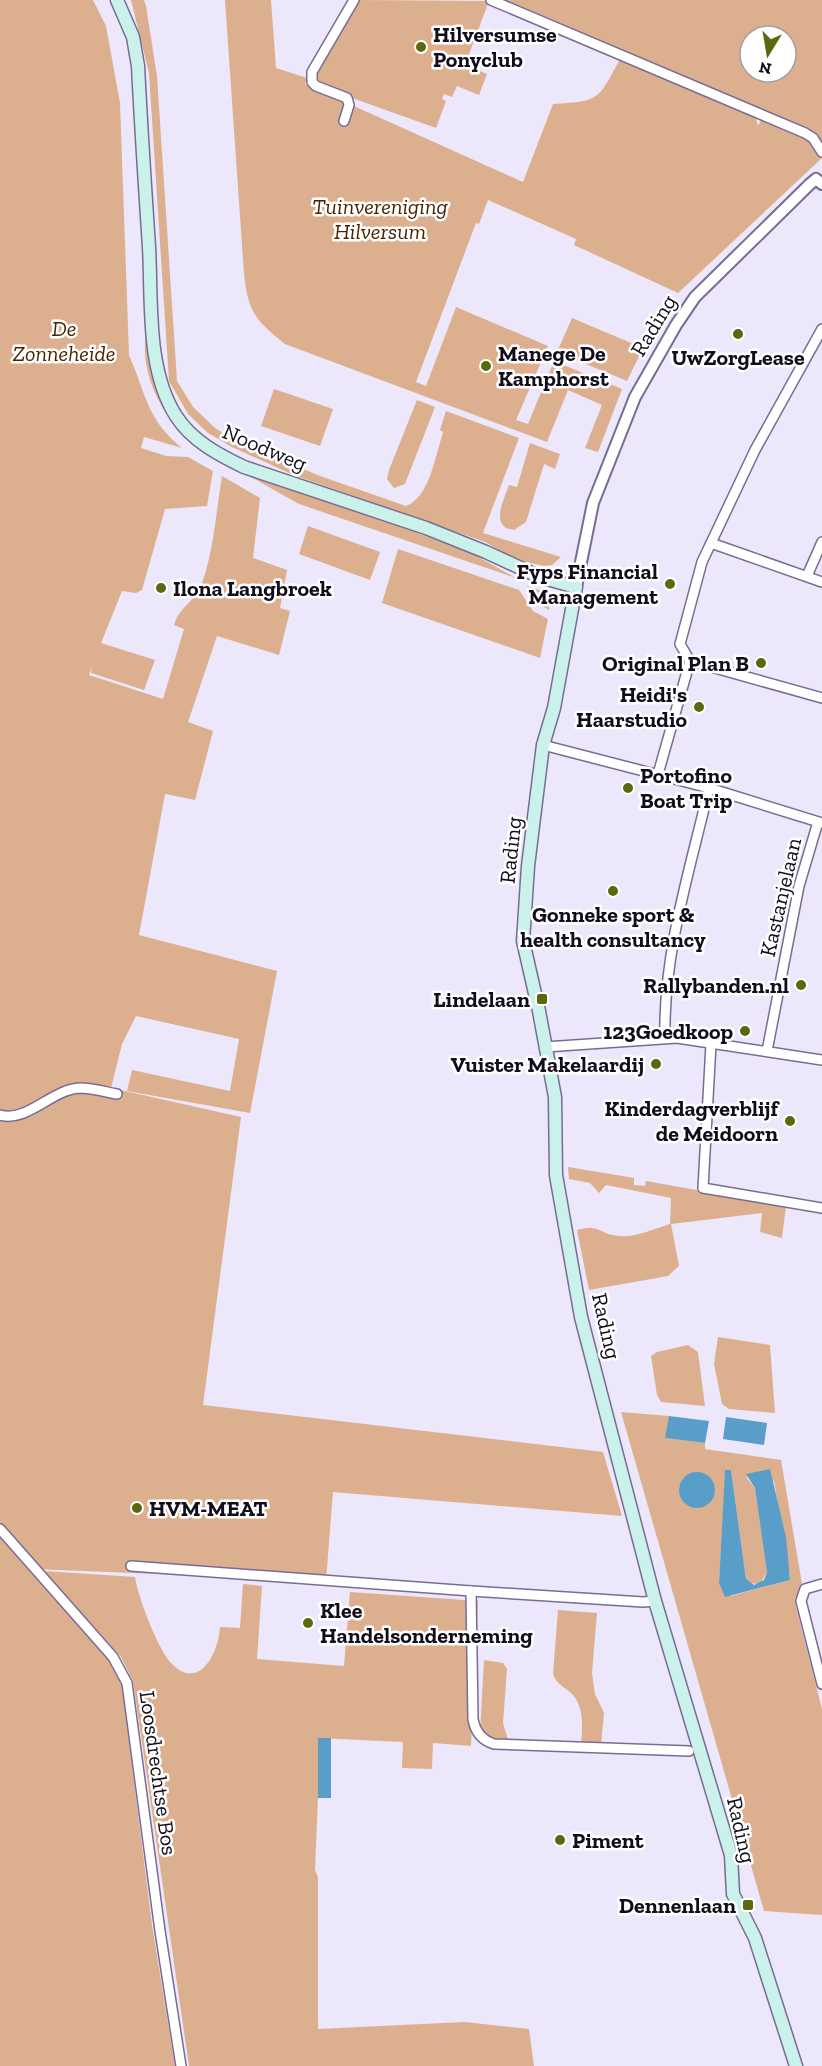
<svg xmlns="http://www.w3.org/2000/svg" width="822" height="2066" font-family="'Zilla Slab',serif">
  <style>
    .green { fill: #dcb08f; fill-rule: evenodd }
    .water { fill: #599ec8 }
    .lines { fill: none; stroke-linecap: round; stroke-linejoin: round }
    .minor-casing { stroke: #786c95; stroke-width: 12 }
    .tertiary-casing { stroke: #786c95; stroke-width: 14 }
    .secondary-casing { stroke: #786c95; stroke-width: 15 }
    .minor { stroke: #fff; stroke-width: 9 }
    .tertiary { stroke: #fff; stroke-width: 10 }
    .secondary { stroke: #cbf2ea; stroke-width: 12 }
    .poi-dot { fill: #5c680d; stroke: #fff; stroke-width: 2 }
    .labels { text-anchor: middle; stroke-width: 5; stroke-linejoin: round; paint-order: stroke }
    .poi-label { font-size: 22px; font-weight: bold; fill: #120d1c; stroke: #fff; text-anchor: end }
    .park-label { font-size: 22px; font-style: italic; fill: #492300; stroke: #fff }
    .street-label { font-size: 22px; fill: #120d1c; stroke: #fff }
  </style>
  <rect width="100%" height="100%" fill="#ece7fa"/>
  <!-- green -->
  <g class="green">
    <path d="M0,0h93l13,26 14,77 9,252c17,39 18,65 53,93l-38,-11 -3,11 25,8 22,1 25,14 -6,35 -42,3 -23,81 -6,3 -14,-2 -21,52 54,17 -11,30 -53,-17 1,-6 -3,8 74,24 21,-70 -10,-4c5,-18 22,-24 28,-42 12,-33 14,-72 20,-107l38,22 -7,60 34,12 -7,38 10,3 -11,44 -62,-19 -29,86 25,9 -18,69 -30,-6 -26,141 138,36 -27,142 -123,-22 5,-21 98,21 9,-52 -103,-23 -14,28 -11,44 -4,-1 134,30 -38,288 400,47 19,64 -289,-24 -7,89 -292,-12 74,90 14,27 30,239 23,141h-175z"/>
    <path d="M131,0h13l2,6 11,70 20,305 16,26 22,21 22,14 83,34 86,30c23,-8 29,-49 36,-70l1,-4 -3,-2 6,-19 73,27 -36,95 78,24 -9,8 -8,1 -27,-6 -32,-18 -194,-68 -59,-27 -24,-14 -20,-19 -19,-33 -20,-308z"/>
    <path d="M225,0h46l5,68 31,10 -2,6 218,98 30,-78c51,-3 44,-5 69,-48l133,59 3,11 7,-15 -263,-111h320v158l-144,135 -104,-48 2,-6 -88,-39 -9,24 -3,-1 -60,159 10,4 30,-79 92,39 -32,74 12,4 26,-63 68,28 -24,63 -13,-4 17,-43 -34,-15 -21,52 -262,-98c-29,-23 -37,-32 -41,-70zM750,36h36v36h-36z"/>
    <path d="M358,0l131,1 -24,64 22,9 -8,21 -22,-9 -5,11 -8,-3 -2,5 4,2 -10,27 -95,-34 -26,-13 1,-9z"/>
    <path d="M572,318l71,30 -16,33 -70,-29z"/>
    <path d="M147,327l3,31 47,90c-34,-29 -60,-75 -50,-121z"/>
    <path d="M274,389l59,20 -13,37 -59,-20z"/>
    <path d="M417,400l18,7 -30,77 -11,4 -7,-9 2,-9z"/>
    <path d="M530,443l30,11 -5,15 -11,-5 -18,58 -12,8c-25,-3 -10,-30 -5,-45l8,2z"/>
    <path d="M242,472l139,47 94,36 41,23 -217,-74z"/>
    <path d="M308,526l72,26 -10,28 -71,-26z"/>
    <path d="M398,549l121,41 14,21 15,8 -8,39 -158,-55z"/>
    <path d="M527,586l23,8 -1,16 -9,-5z"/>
    <path d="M568,1167l66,11v7l11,1 1,-5 140,25 -4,32 -22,-6 2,-19 -91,11 8,42 -11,10 -79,14 -12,-60c24,-6 21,4 41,6 17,2 36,-7 52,-12l1,-26 -65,-13 -7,8 -9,-10 -21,-4z"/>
    <path d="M718,1337l52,8 5,68 -46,-4 -7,-5 -8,-40z"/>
    <path d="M688,1345l10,7 7,54 -44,-4 -4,-7 -6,-39 6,-4z"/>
    <path d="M621,1412l48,4 -3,22 39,5v6l76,11 21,124 -7,15 1,8 26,102v206l-58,-4zM731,1470l15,109 2,4 12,1 7,-12 -1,-11 -11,-73 -9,-11 28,4 16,95v4l-59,16 -12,-13 6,-104zM683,1478l31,6c2,9 0,15 -7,21l-28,-18z"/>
    <path d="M44,1571l91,6c3,20 23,73 37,87 28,28 47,-13 48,-37l20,1 3,-44 19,2 -5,73 87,7 6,-74 128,9 -7,145 -38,-3 -1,26 -30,-1 1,-26 -85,-4v60l-3,72 3,7v152l147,-7 64,7 5,37h-345l-56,-385 -12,-24z"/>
    <path d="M558,1610l39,3 -5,60 3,21 9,19 -3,32 -20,-1c2,-18 3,-40 -11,-52 -8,-6 -14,-9 -17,-18z"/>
    <path d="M484,1660l19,3 4,6 -4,54 5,17 -25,-3 -3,-5z"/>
  </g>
  <!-- water -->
  <g class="water">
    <path d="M669,1416l40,5 -4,22 -40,-5z"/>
    <path d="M726,1417l41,6 -3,22 -41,-6z"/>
    <path d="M770,1469l16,68 4,43 -65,17 -6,-14 6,-113h6l15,109 8,6 10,-5 3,-8 -12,-84 -9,-14z"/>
    <circle cx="697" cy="1490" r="18"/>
    <rect x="318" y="1738" width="13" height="60"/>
  </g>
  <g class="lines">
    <defs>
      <g id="minor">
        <path d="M491,0l314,133 8,5 9,14"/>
        <path d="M344,121l5,-16 -2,-7 -31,-12 -4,-4v-10l42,-72"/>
        <path d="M711,543l111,39"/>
        <path d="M807,576l15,-34"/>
        <path d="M690,661l132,37"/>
        <path d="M543,745l166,43 113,35"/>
        <path d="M658,774l32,-113 -10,-17 22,-82 53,-112 67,-121"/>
        <path d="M665,1038c-2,-85 25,-168 44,-250"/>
        <path d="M711,1044l-8,144 119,20"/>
        <path d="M545,1047l132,-9 145,22"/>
        <path d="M767,1051l32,-165 19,-64"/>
        <path d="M0,1115c27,8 52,-26 80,-27 12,0 26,4 37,6"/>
        <path d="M0,1529l113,128 14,26 33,248 21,135"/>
        <path d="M131,1566l340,25 2,128c2,12 8,21 21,25l195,7"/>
        <path d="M822,1584l-17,5 -4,12 21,83"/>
        <path d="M471,1591l172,11 12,-1"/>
      </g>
      <path id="tertiary" d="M576,587l17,-84 42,-106 41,-72 19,-28 115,-113 6,-5 6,5"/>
      <path id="secondary" d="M117,0l16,37 5,29c3,60 7,121 11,181 3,54 -3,122 27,169 16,25 43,39 68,51l182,61 60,24 54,25 36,10 -22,121 -11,37 -15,121 -5,75 16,70 16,86 1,78 25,142 74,284 76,254 2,39 22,44 41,128"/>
    </defs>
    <!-- minor casing -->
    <use href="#minor" class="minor-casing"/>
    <!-- tertiary casing -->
    <use href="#tertiary" class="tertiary-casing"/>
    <!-- secondary casing -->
    <use href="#secondary" class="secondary-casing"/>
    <!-- minor -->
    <use href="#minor" class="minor"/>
    <!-- tertiary -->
    <use href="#tertiary" class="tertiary"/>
    <!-- secondary -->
    <use href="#secondary" class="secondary"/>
  </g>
  <!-- markers -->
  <g class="poi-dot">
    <circle cx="421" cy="47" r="6"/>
    <circle cx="738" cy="334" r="6"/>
    <circle cx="486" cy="366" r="6"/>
    <circle cx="670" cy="584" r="6"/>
    <circle cx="161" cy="588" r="6"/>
    <circle cx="761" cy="663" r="6"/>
    <circle cx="699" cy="707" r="6"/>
    <circle cx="628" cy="788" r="6"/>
    <circle cx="613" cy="891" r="6"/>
    <circle cx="801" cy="985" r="6"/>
    <rect x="536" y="993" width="12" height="12" rx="3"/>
    <circle cx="745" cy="1031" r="6"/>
    <circle cx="656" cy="1064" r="6"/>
    <circle cx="790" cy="1121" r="6"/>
    <circle cx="137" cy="1508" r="6"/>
    <circle cx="308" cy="1623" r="6"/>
    <circle cx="560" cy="1840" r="6"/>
    <rect x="742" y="1899" width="12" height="12" rx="3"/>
  </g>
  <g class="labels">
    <!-- poi labels -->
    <g class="poi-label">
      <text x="433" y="42" text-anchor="start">Hilversumse<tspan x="433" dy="25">Ponyclub</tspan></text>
      <text x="498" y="361" text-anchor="start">Manege De<tspan x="498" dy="25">Kamphorst</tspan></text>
      <text x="738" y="365" text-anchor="middle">UwZorgLease</text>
      <text x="658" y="579">Fyps Financial<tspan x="658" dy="25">Management</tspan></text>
      <text x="173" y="596" text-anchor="start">Ilona Langbroek</text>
      <text x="749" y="671">Original Plan B</text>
      <text x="687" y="702">Heidi's<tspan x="687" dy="25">Haarstudio</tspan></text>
      <text x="640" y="783" text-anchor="start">Portofino<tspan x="640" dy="25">Boat Trip</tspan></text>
      <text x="613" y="922" text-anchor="middle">Gonneke sport &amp;<tspan x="613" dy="25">health consultancy</tspan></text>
      <text x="789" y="993">Rallybanden.nl</text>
      <text x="530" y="1007">Lindelaan</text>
      <text x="733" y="1039">123Goedkoop</text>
      <text x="644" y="1072">Vuister Makelaardij</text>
      <text x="778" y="1116">Kinderdagverblijf<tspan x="778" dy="25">de Meidoorn</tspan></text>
      <text x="149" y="1516" text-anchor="start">HVM-MEAT</text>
      <text x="320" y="1618" text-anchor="start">Klee<tspan x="320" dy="25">Handelsonderneming</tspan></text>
      <text x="572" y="1848" text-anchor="start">Piment</text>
      <text x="736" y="1913">Dennenlaan</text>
    </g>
    <!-- park labels -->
    <g class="park-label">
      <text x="380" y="214">Tuinvereniging<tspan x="380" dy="25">Hilversum</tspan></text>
      <text x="64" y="336">De<tspan x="64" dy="25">Zonneheide</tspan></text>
    </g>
    <!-- street labels -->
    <g class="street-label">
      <text transform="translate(653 325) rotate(-59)" y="8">Rading</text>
      <text transform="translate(265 447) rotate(23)" y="8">Noodweg</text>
      <text transform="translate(510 850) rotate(-84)" y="8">Rading</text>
      <text transform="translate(780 897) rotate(-77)" y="8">Kastanjelaan</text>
      <text transform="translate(607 1326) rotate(77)" y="8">Rading</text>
      <text transform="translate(159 1773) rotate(82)" y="8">Loosdrechtse Bos</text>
      <text transform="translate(742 1830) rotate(77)" y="8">Rading</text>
    </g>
  </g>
  <!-- north arrow -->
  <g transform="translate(768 54) rotate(191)"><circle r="28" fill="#ffffff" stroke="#a09ea4" stroke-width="1.5"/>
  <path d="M0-4.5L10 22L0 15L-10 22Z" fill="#5c680d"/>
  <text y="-9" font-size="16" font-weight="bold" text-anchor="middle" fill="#120d1c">N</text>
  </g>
</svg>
